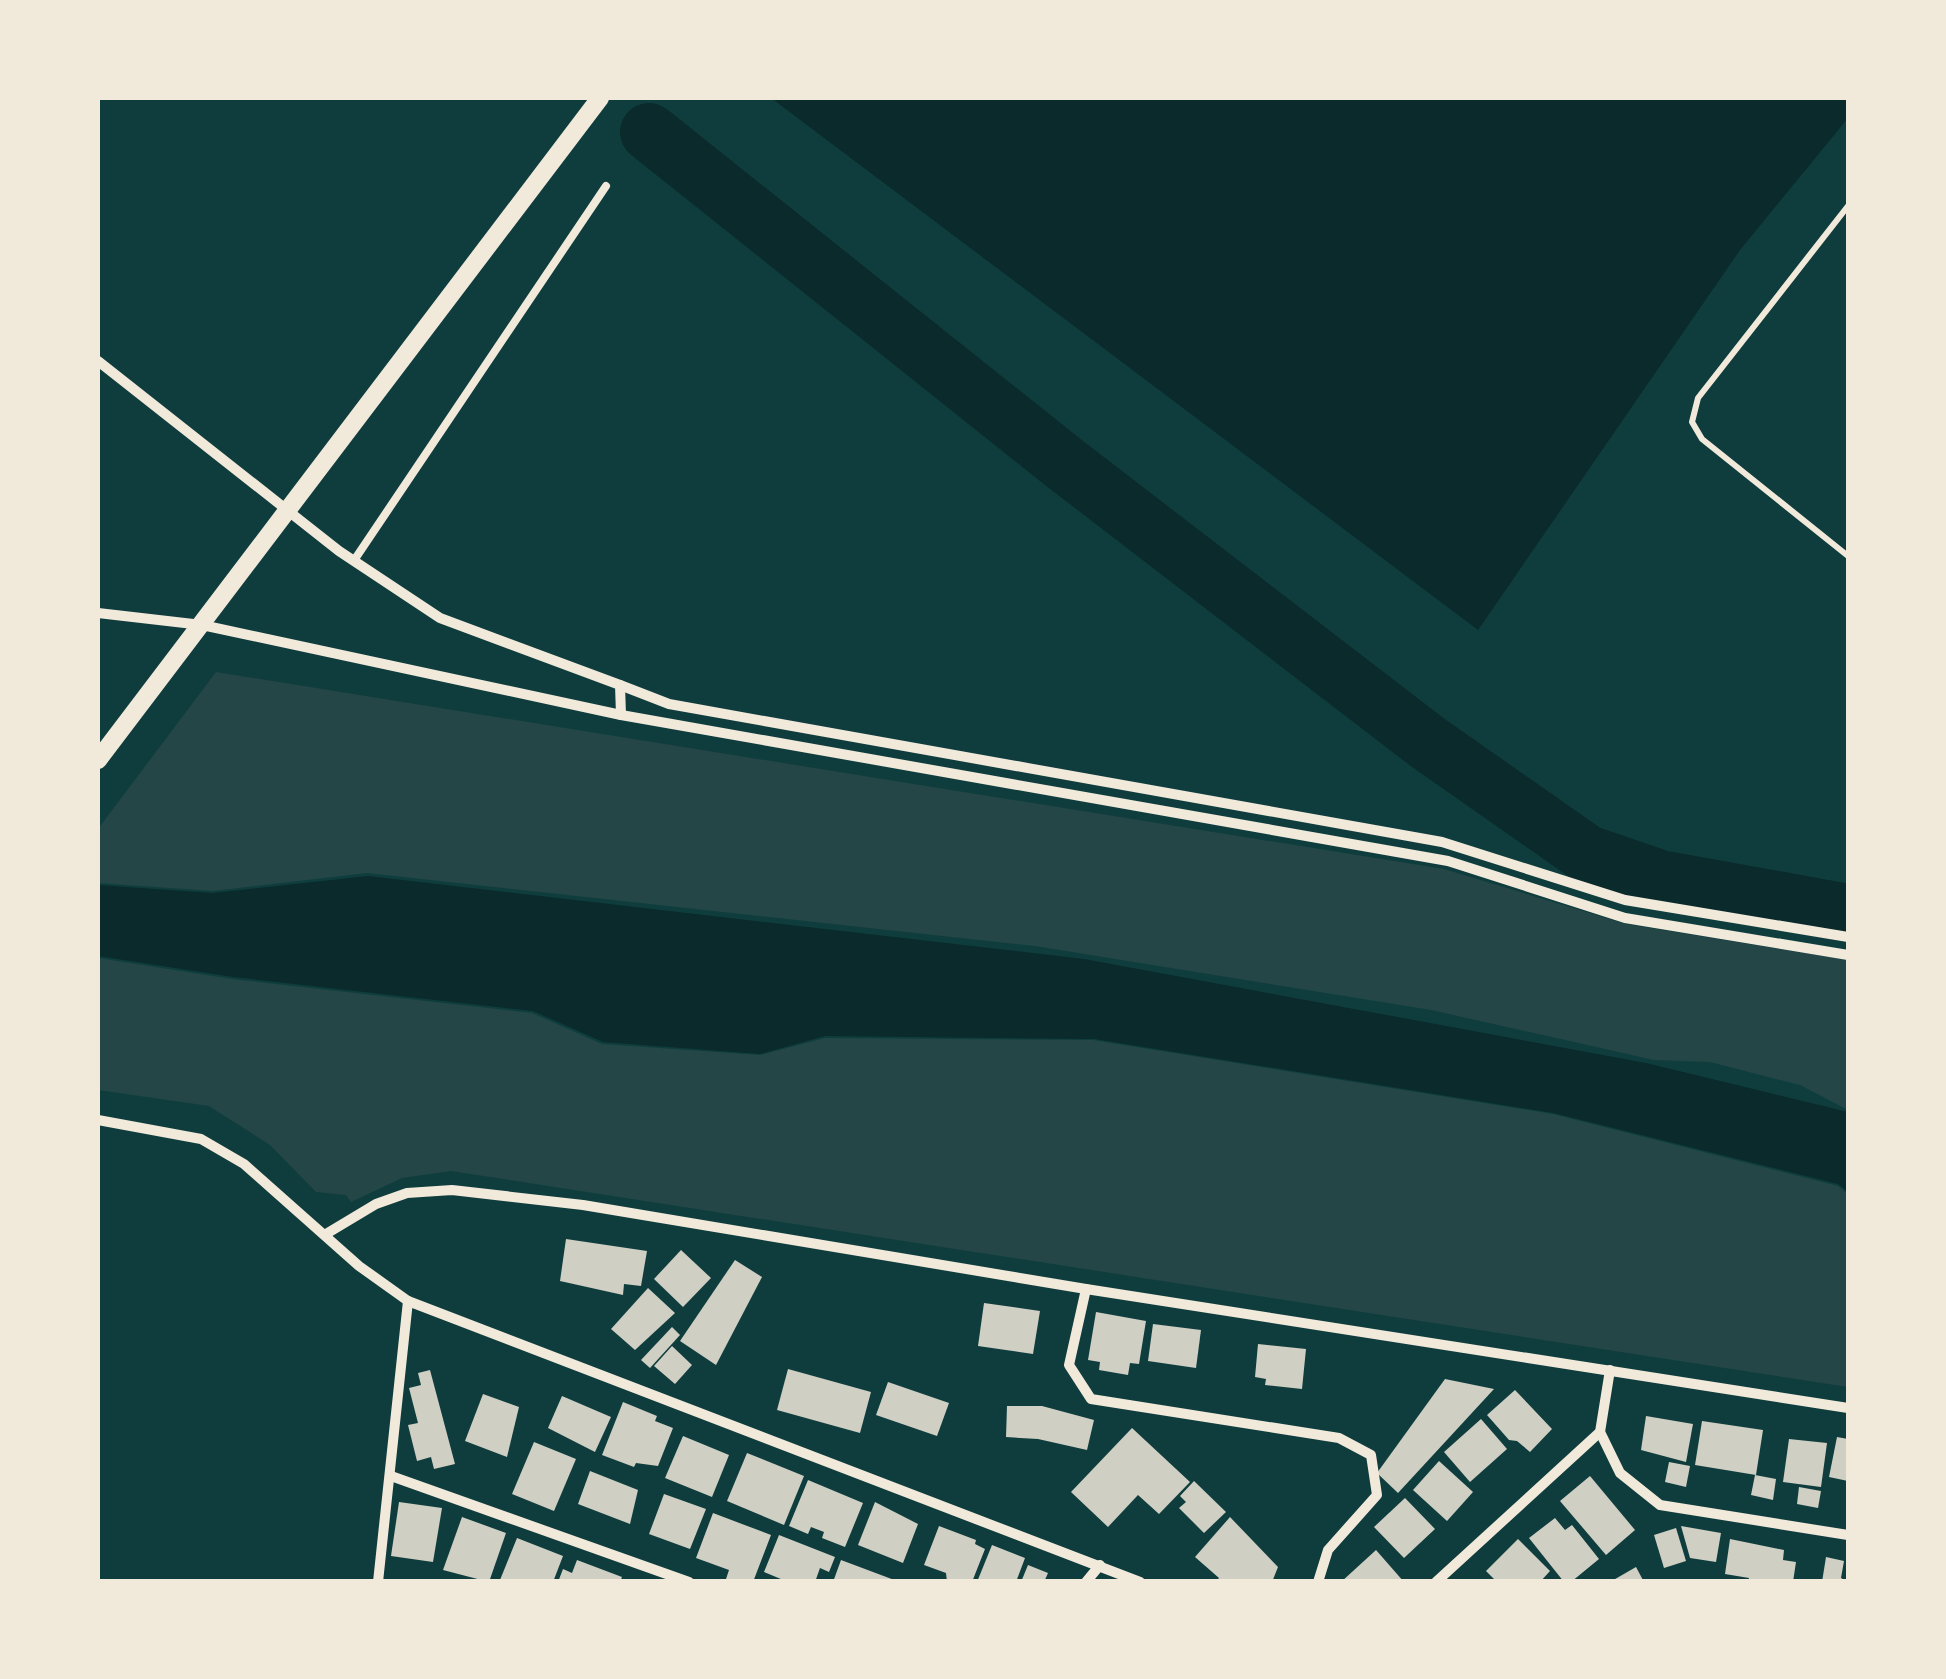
<svg xmlns="http://www.w3.org/2000/svg" width="1946" height="1679" font-family="'DejaVu Sans',sans-serif">
  <style>
    .green { fill: #244646 }
    .water { fill: #0a2a2b }
    .lines { fill: none; stroke-linecap: round; stroke-linejoin: round }
    .river { stroke: #0a2a2b; stroke-width: 58 }
    .building { fill: #cfcfc3 }
    .path { stroke: #f1e9da; stroke-width: 6 }
    .service { stroke: #f1e9da; stroke-width: 8 }
    .minor { stroke: #f1e9da; stroke-width: 10 }
    .tertiary { stroke: #f1e9da; stroke-width: 18 }
  </style>
  <rect width="100%" height="100%" fill="#0f3d3e"/>
  <!-- green -->
  <g class="green">
    <path d="M216,672l1228,197 182,55 222,36v150l-48,-25 -90,-23 -56,-2 -223,-50 -396,-64 -668,-73 -154,18 -115,-8v-54z"/>
    <path d="M98,958l134,21 300,34 70,31 158,11 65,-17 268,2 460,74 285,72 10,8v193l-1397,-216 -49,7 -51,24 -5,-7 -30,-3 -46,-47 -61,-39 -111,-16z"/>
  </g>
  <!-- water -->
  <g class="water">
    <path d="M771,98h1077v20l-108,132 -262,380z"/>
    <path d="M368,876l716,83 562,104 202,49v80l-10,-8 -285,-71 -459,-74 -269,-3 -65,18 -157,-12 -70,-31 -300,-34 -135,-21v-71l115,8z"/>
  </g>
  <g class="lines">
    <!-- river -->
    <path class="river" d="M649,132l415,331 363,279 160,112 73,25 188,34"/>
  </g>
  <!-- building -->
  <g class="building">
    <path d="M566,1239l81,12 -6,35 -17,-2 -1,11 -63,-14z"/>
    <path d="M681,1250l30,28 -28,29 -29,-28z"/>
    <path d="M735,1260l27,17 -46,88 -36,-24z"/>
    <path d="M648,1288l27,25 -40,37 -24,-21z"/>
    <path d="M984,1303l56,8 -7,43 -55,-8z"/>
    <path d="M1096,1312l50,9 -7,43 -9,-1 -2,12 -29,-5 1,-8 -12,-2z"/>
    <path d="M1153,1324l48,6 -5,38 -48,-7z"/>
    <path d="M672,1327l8,8 -30,33 -9,-8z"/>
    <path d="M1258,1344l48,5 -4,40 -37,-4 1,-6 -11,-2z"/>
    <path d="M672,1346l20,19 -17,19 -21,-18z"/>
    <path d="M788,1369l83,23 -11,41 -83,-23z"/>
    <path d="M430,1370l25,94 -21,5 -3,-12 -14,4 -9,-36 10,-2 -9,-35 12,-3 -3,-12z"/>
    <path d="M1445,1379l49,10 -96,104 -21,-20z"/>
    <path d="M888,1382l61,21 -12,33 -61,-21z"/>
    <path d="M1515,1390l37,39 -22,23 -13,-11 -8,-1 -22,-25z"/>
    <path d="M483,1394l36,13 -12,50 -42,-16z"/>
    <path d="M562,1396l49,21 -16,35 -47,-24z"/>
    <path d="M623,1402l34,14 -2,5 18,7 -15,38 -22,-3 -2,4 -32,-12z"/>
    <path d="M1007,1406h35l52,14 -7,30 -49,-11 -32,-2z"/>
    <path d="M1646,1416l47,8 -7,38 -45,-12z"/>
    <path d="M1481,1419l26,30 -37,33 -26,-30z"/>
    <path d="M1702,1421l61,9 -7,45 -61,-10z"/>
    <path d="M1132,1428l58,54 -31,32 -21,-19 -30,32 -37,-35z"/>
    <path d="M683,1436l46,19 -17,42 -47,-19z"/>
    <path d="M1837,1437l11,2v42l-19,-4z"/>
    <path d="M1789,1439l38,4 -6,44 -38,-5z"/>
    <path d="M534,1442l42,17 -22,52 -42,-17z"/>
    <path d="M747,1453l57,23 -20,49 -57,-24z"/>
    <path d="M1439,1461l34,31 -26,29 -34,-31z"/>
    <path d="M1669,1462l21,4 -4,21 -21,-5z"/>
    <path d="M590,1471l48,19 -8,34 -52,-20z"/>
    <path d="M1755,1475l21,4 -3,21 -22,-5z"/>
    <path d="M1590,1476l45,54 -29,25 -46,-54z"/>
    <path d="M808,1480l55,23 -18,44 -23,-9 2,-6 -13,-5 -3,7 -19,-8z"/>
    <path d="M1194,1481l32,31 -22,21 -25,-25 7,-6 -6,-6z"/>
    <path d="M1799,1487l22,4 -3,17 -21,-4z"/>
    <path d="M664,1494l42,15 -16,40 -41,-15z"/>
    <path d="M1405,1498l30,31 -31,29 -30,-31z"/>
    <path d="M399,1502l43,6 -9,54 -42,-6z"/>
    <path d="M875,1502l43,22 -15,39 -45,-18z"/>
    <path d="M713,1513l58,22 -18,47 -27,-3 3,-9 -33,-12z"/>
    <path d="M462,1517l44,16 -17,49 -46,-12z"/>
    <path d="M1230,1517l48,50 -6,15h-56l3,-4 -24,-21z"/>
    <path d="M1555,1518l10,12 7,-5 27,34 -28,23h-7l-35,-44z"/>
    <path d="M939,1526l37,14 -1,4 10,5 -13,33h-25l-1,-9 -22,-8z"/>
    <path d="M1681,1526l40,7 -5,29 -26,-4z"/>
    <path d="M1676,1528l10,33 -22,7 -10,-33z"/>
    <path d="M779,1535l56,22 -6,15 -9,-4 -5,14h-27l-24,-10z"/>
    <path d="M517,1538l46,18 -10,26 -53,-2z"/>
    <path d="M1518,1539l32,32 -10,11h-43l-11,-11z"/>
    <path d="M1730,1539l54,11 -1,10 13,2 -3,20h-45l1,-4 -24,-4z"/>
    <path d="M992,1545l33,13 -9,24h-39z"/>
    <path d="M1376,1550l28,32h-63z"/>
    <path d="M1826,1557l18,4 -3,17 7,4h-26z"/>
    <path d="M577,1560l45,17 -2,5h-62l5,-13 9,4z"/>
    <path d="M841,1560l56,21v1h-64z"/>
    <path d="M1028,1565l20,8 -4,9h-23z"/>
    <path d="M1636,1567l8,15h-34z"/>
  </g>
  <g class="lines">
    <!-- path -->
    <path class="path" d="M1848,206l-150,192 -6,24 10,17 146,117"/>
    <!-- service -->
    <path class="service" d="M355,559l251,-373"/>
    <!-- minor -->
    <g class="minor">
      <path d="M98,361l241,190 101,67 180,67 1,30"/>
      <path d="M98,613l104,12 419,90 827,146 177,57 223,37"/>
      <path d="M620,685l49,19 773,138 183,58 223,37"/>
      <path d="M98,1120l103,19 43,25 115,102 49,35 732,281"/>
      <path d="M326,1234l50,-30 31,-11 45,-3 131,15 503,84 762,119"/>
      <path d="M1086,1289l-17,76 22,34 248,39 32,17 6,40 -49,55 -10,32"/>
      <path d="M1600,1432l20,41 40,32 188,30"/>
      <path d="M391,1476l298,106"/>
      <path d="M378,1582l30,-281"/>
      <path d="M1086,1582l14,-17"/>
      <path d="M1436,1582l164,-150 10,-62"/>
    </g>
    <!-- tertiary -->
    <path class="tertiary" d="M98,760l502,-662"/>
  </g>
  <!-- border -->
  <rect width="1946" height="1679" fill="none" stroke="#f1e9da" stroke-width="200"/>
</svg>
